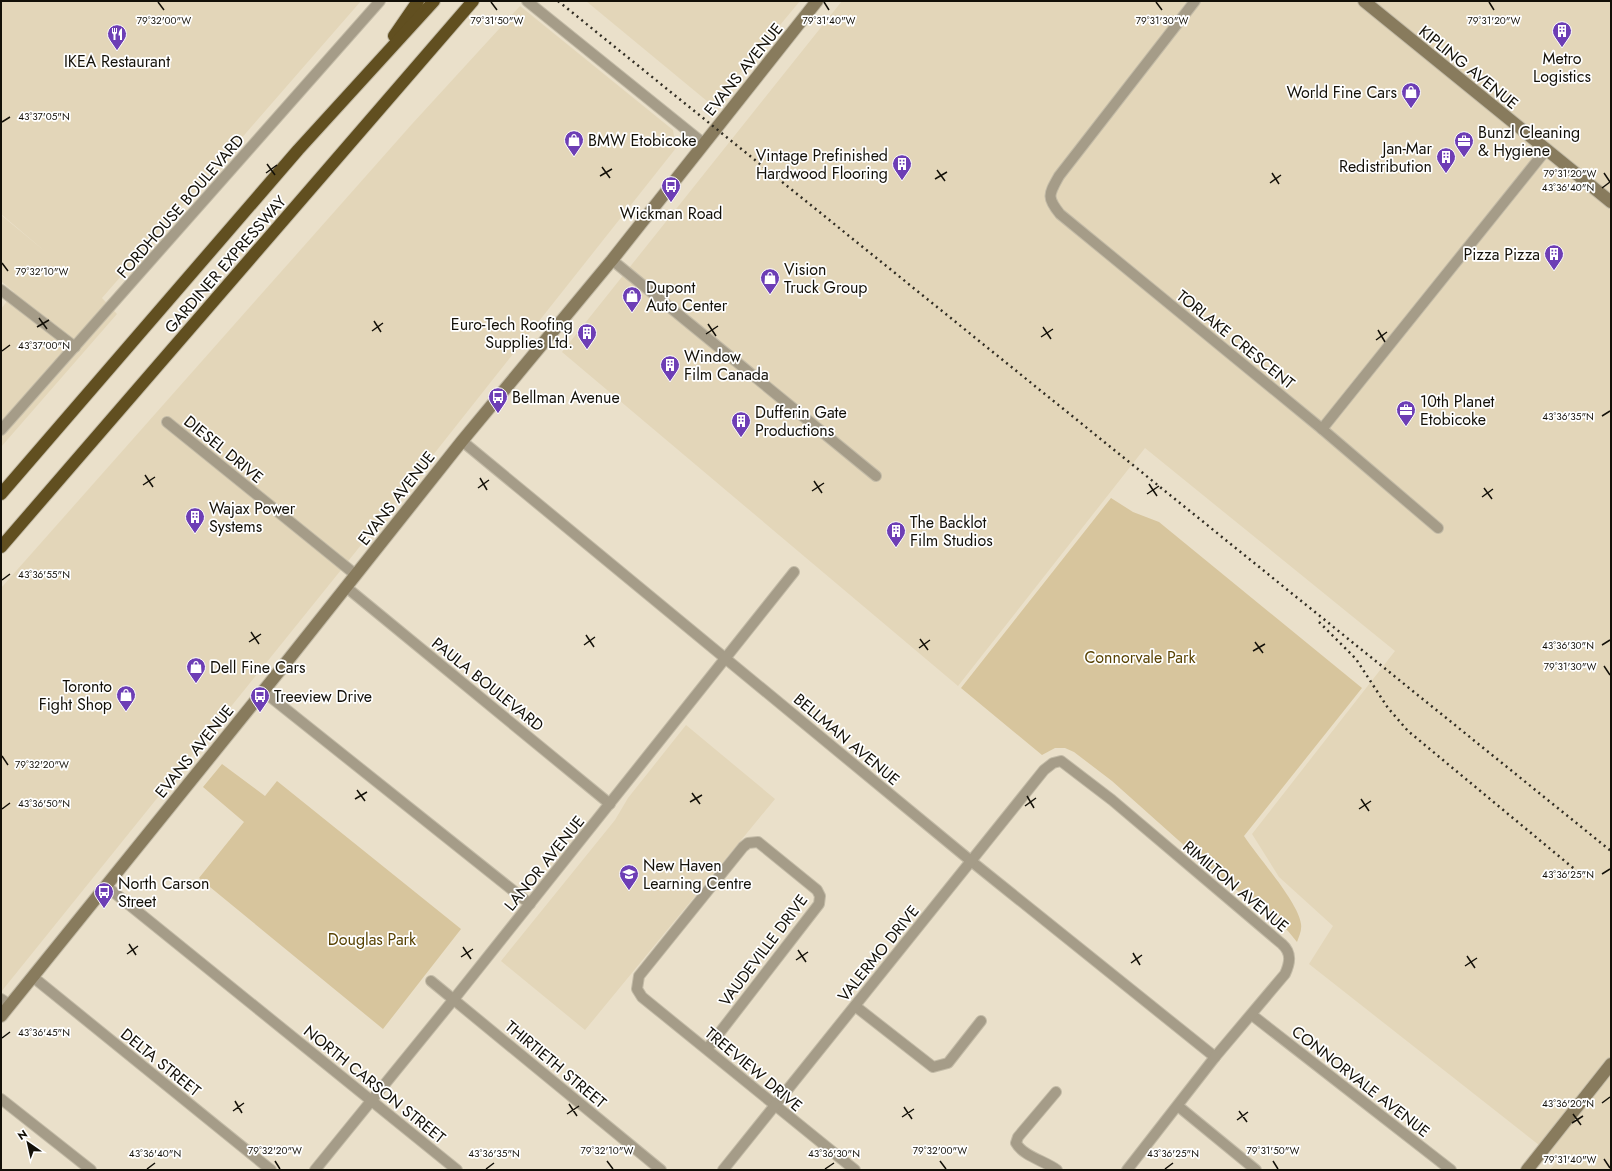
<svg xmlns="http://www.w3.org/2000/svg" width="1612" height="1171" font-family="Jost,sans-serif">
  <style>
    .built { fill: #e3d6b9 }
    .green { fill: #d7c59d }
    .lines { fill: none; stroke-linecap: round; stroke-linejoin: round }
    .minor-casing { stroke: #c3bba7; stroke-width: 12 }
    .secondary-casing { stroke: #c3bba7; stroke-width: 14 }
    .motorway-casing { stroke: #c3bba7; stroke-width: 14 }
    .minor { stroke: #a59c88; stroke-width: 10 }
    .secondary { stroke: #887b5d; stroke-width: 12 }
    .motorway { stroke: #614f20; stroke-width: 12 }
    .rail { stroke: #312d23; stroke-width: 2.5; stroke-dasharray: 2 4; stroke-linecap: butt }
    .ticks { fill: none; stroke: #131008; stroke-width: 1.5 }
    .labels { text-anchor: middle; stroke-width: 3.5; stroke-linejoin: round; paint-order: stroke }
    .poi-label { font-size: 16px; fill: #131008; stroke: #fff; text-anchor: start }
    .street-label { font-size: 16px; fill: #131008; stroke: #fff }
    .park-label { font-size: 16px; fill: #584203; stroke: #fff }
    .ticks-label { font-size: 10px; text-anchor: middle; fill: #131008; stroke: #fff; stroke-width: 3.5; stroke-linejoin: round; paint-order: stroke }
  </style>
  <rect width="100%" height="100%" fill="#eae0ca"/>
  <!-- built -->
  <g class="built">
    <path d="M1,1h360l-259,297 15,16 -116,133v-138l13,-17 -13,-11v-66l46,38 -46,-39z"/>
    <path d="M586,1h214l-87,105z"/>
    <path d="M842,1h769v1169h-61l8,-10 -249,-196 24,-38 -54,-49 -27,-43 143,-183 -250,-203 -187,238 -396,-334z"/>
    <path d="M520,6l153,124 3,18 -273,345 -402,499v-404l411,-464z"/>
    <path d="M686,725l89,74 -190,231 -84,-69 114,-141 13,-22z"/>
  </g>
  <!-- green -->
  <g class="green">
    <path d="M1111,498l22,14 26,10 203,166 -118,148c13,20 55,67 57,88 1,7 -2,12 -4,18l-9,-11 -74,-59 -102,-91 -38,-29 -9,-4h-10l-13,7 -81,-67z"/>
    <path d="M222,764l43,32 12,-15 184,148 -78,100 -184,-151 45,-56 -41,-35z"/>
  </g>
  <g class="lines">
    <defs>
      <g id="minor">
        <path d="M527,1l176,142"/>
        <path d="M1195,1l-136,175c-10,18 -13,21 1,38l262,215 116,99"/>
        <path d="M612,260l264,216"/>
        <path d="M1,290l74,57"/>
        <path d="M167,422l189,153"/>
        <path d="M1322,429l224,-279"/>
        <path d="M1,430l379,-429"/>
        <path d="M462,441l509,420 244,196"/>
        <path d="M346,587l264,217"/>
        <path d="M263,691l267,213"/>
        <path d="M106,886l351,284"/>
        <path d="M33,977l238,193"/>
        <path d="M431,981l230,189"/>
        <path d="M1,999l9,6"/>
        <path d="M855,1006l78,61 15,-4 33,-42"/>
        <path d="M1252,1015l199,155"/>
        <path d="M707,1049l112,-145 1,-8 -3,-6 -59,-48 -10,1 -5,4 -104,129 -2,13 5,8 213,173"/>
        <path d="M1056,1092l-38,45 -2,6c7,13 29,18 41,27"/>
        <path d="M1,1099l90,71"/>
        <path d="M1178,1106l78,64"/>
        <path d="M315,1170l139,-171 340,-427"/>
        <path d="M723,1170l321,-400 9,-7 8,-2 51,39 170,144c10,9 8,19 3,30l-70,83 -88,113"/>
      </g>
      <g id="secondary">
        <path d="M1364,1l247,201"/>
        <path d="M1,1016l272,-337 189,-238 150,-181 205,-259"/>
        <path d="M1527,1170l84,-106"/>
      </g>
      <g id="motorway">
        <path d="M394,36l24,-35"/>
        <path d="M1,494l297,-344 136,-149"/>
        <path d="M1,547l472,-546"/>
      </g>
    </defs>
    <!-- minor casing -->
    <use href="#minor" class="minor-casing"/>
    <!-- secondary casing -->
    <use href="#secondary" class="secondary-casing"/>
    <!-- motorway casing -->
    <use href="#motorway" class="motorway-casing"/>
    <!-- minor -->
    <use href="#minor" class="minor"/>
    <!-- secondary -->
    <use href="#secondary" class="secondary"/>
    <!-- motorway -->
    <use href="#motorway" class="motorway"/>
    <!-- rail -->
    <g class="rail">
      <path d="M558,1l1053,850"/>
      <path d="M1319,622l37,37 32,49 20,23 170,141"/>
    </g>
  </g>
  <!-- ticks -->
  <path class="ticks" d="M158,2l6,8M491,2l6,8M824,2l5,8M1156,2l6,8M1489,2l5,8M2,122l8,-5M267,164l8,11M602,167l8,11M937,170l8,11M266,173l11,-8M1272,173l7,11M1604,173l6,9M600,176l12,-7M935,179l12,-7M1270,183l11,-8M1602,188l8,-6M2,263l6,8M39,318l8,11M374,321l7,11M708,324l8,12M37,327l12,-7M1043,327l8,12M1378,330l7,12M372,331l11,-8M706,334l12,-8M1041,337l12,-8M1376,340l11,-8M2,351l8,-6M1602,416l8,-5M145,475l8,12M480,478l7,12M814,481l8,12M1149,484l8,12M143,485l12,-8M478,488l11,-8M1484,488l8,11M812,491l12,-8M1147,494l12,-8M1482,497l11,-8M2,580l8,-6M251,632l8,12M586,635l8,12M920,639l8,11M249,642l12,-8M1255,642l8,11M584,645l11,-8M1602,645l8,-5M919,648l11,-8M1253,651l12,-7M1604,666l6,9M2,756l6,9M357,790l8,11M692,793l8,11M1027,796l7,12M355,799l12,-7M1361,799l8,12M690,802l12,-7M1025,806l11,-8M2,809l8,-6M1359,809l12,-8M1602,874l8,-5M129,944l7,11M463,947l8,12M798,950l8,12M1133,953l7,12M127,954l11,-8M1467,956l8,12M461,957l12,-8M796,960l12,-8M1131,963l11,-8M1465,966l12,-8M2,1038l8,-6M235,1101l7,12M1602,1103l8,-6M569,1104l8,12M904,1107l8,12M233,1111l11,-8M1239,1111l8,11M567,1114l12,-8M1573,1114l8,11M902,1117l12,-8M1237,1120l11,-8M1572,1123l11,-7M1604,1159l6,9M275,1161l5,8M607,1161l6,8M940,1161l6,8M1273,1161l5,8M147,1169l8,-6M486,1169l8,-6M825,1169l9,-6M1165,1169l8,-6"/>
  <!-- icons -->
  <defs>
    <symbol id="building-pin" viewBox="-11 -11 22 30"><path d="M0 17L-7.5 6A9.5 9.5 0 1 1 7.5 6Z" fill="#6d3eb5" stroke="#fff"/><path d="M-4-6H4V6H1V3H-1V6H-4ZM-2.5-4.3h1.7v1.8h-1.7ZM.8-4.3h1.7v1.8H.8ZM-2.5-1h1.7V.8h-1.7ZM.8-1h1.7V.8H.8Z" fill="#fff"/></symbol>
    <symbol id="restaurant-pin" viewBox="-11 -11 22 30"><path d="M0 17L-7.5 6A9.5 9.5 0 1 1 7.5 6Z" fill="#6d3eb5" stroke="#fff"/><path d="M-5-6h1v4h1v-4h1v4h1v-4h1v5L-1.5 .5V6h-2V.5L-5-1ZM5-6V6H3V1.5H1.5Q1.5-4 5-6Z" fill="#fff"/></symbol>
    <symbol id="shop-pin" viewBox="-11 -11 22 30"><path d="M0 17L-7.5 6A9.5 9.5 0 1 1 7.5 6Z" fill="#6d3eb5" stroke="#fff"/><path d="M-5-2.5h2.3a2.7 3.5 0 0 1 5.4 0H5L5.5 6h-11ZM-1.5-2.5h3a1.5 2.3 0 0 0-3 0Z" fill="#fff"/></symbol>
    <symbol id="office-pin" viewBox="-11 -11 22 30"><path d="M0 17L-7.5 6A9.5 9.5 0 1 1 7.5 6Z" fill="#6d3eb5" stroke="#fff"/><path d="M-6-3h4V-5.5h4V-3h4V5H-6ZM-1-4.5V-3h2v-1.5ZM-6 0V1H6V0Z" fill="#fff"/></symbol>
    <symbol id="bus-pin" viewBox="-11 -11 22 30"><path d="M0 17L-7.5 6A9.5 9.5 0 1 1 7.5 6Z" fill="#6d3eb5" stroke="#fff"/><path d="M-5-6H5V4H4V6H2V4H-2V6H-4V4H-5ZM-3.5-4V0h7V-4ZM-3.5 1.2v1.5H-2V1.2ZM2 1.2v1.5H3.5V1.2Z" fill="#fff"/></symbol>
    <symbol id="school-pin" viewBox="-11 -11 22 30"><path d="M0 17L-7.5 6A9.5 9.5 0 1 1 7.5 6Z" fill="#6d3eb5" stroke="#fff"/><path d="M0-5L7-2L0 1L-7-2ZM-4 1L0 2.5L4 1V4Q0 6-4 4Z" fill="#fff"/></symbol>
  </defs>
  <g fill-rule="evenodd">
    <use href="#building-pin" x="1551" y="20" width="22" height="30"/>
    <use href="#restaurant-pin" x="106" y="23" width="22" height="30"/>
    <use href="#shop-pin" x="1400" y="81" width="22" height="30"/>
    <use href="#shop-pin" x="563" y="129" width="22" height="30"/>
    <use href="#office-pin" x="1453" y="130" width="22" height="30"/>
    <use href="#building-pin" x="1435" y="146" width="22" height="30"/>
    <use href="#building-pin" x="891" y="153" width="22" height="30"/>
    <use href="#bus-pin" x="660" y="175" width="22" height="30"/>
    <use href="#building-pin" x="1543" y="243" width="22" height="30"/>
    <use href="#shop-pin" x="759" y="267" width="22" height="30"/>
    <use href="#shop-pin" x="621" y="285" width="22" height="30"/>
    <use href="#building-pin" x="576" y="322" width="22" height="30"/>
    <use href="#building-pin" x="659" y="354" width="22" height="30"/>
    <use href="#bus-pin" x="487" y="386" width="22" height="30"/>
    <use href="#office-pin" x="1395" y="399" width="22" height="30"/>
    <use href="#building-pin" x="730" y="410" width="22" height="30"/>
    <use href="#building-pin" x="184" y="506" width="22" height="30"/>
    <use href="#building-pin" x="885" y="520" width="22" height="30"/>
    <use href="#shop-pin" x="185" y="656" width="22" height="30"/>
    <use href="#shop-pin" x="115" y="684" width="22" height="30"/>
    <use href="#bus-pin" x="249" y="685" width="22" height="30"/>
    <use href="#school-pin" x="618" y="863" width="22" height="30"/>
    <use href="#bus-pin" x="93" y="881" width="22" height="30"/>
  </g>
  <g class="labels">
    <!-- poi labels -->
    <g class="poi-label">
      <text x="1562" y="64" text-anchor="middle">Metro<tspan x="1562" dy="18">Logistics</tspan></text>
      <text x="117" y="67" text-anchor="middle">IKEA Restaurant</text>
      <text x="1397" y="98" text-anchor="end">World Fine Cars</text>
      <text x="1478" y="138">Bunzl Cleaning<tspan x="1478" dy="18">&amp; Hygiene</tspan></text>
      <text x="588" y="146">BMW Etobicoke</text>
      <text x="1432" y="154" text-anchor="end">Jan-Mar<tspan x="1432" dy="18">Redistribution</tspan></text>
      <text x="888" y="161" text-anchor="end">Vintage Prefinished<tspan x="888" dy="18">Hardwood Flooring</tspan></text>
      <text x="671" y="219" text-anchor="middle">Wickman Road</text>
      <text x="1540" y="260" text-anchor="end">Pizza Pizza</text>
      <text x="784" y="275">Vision<tspan x="784" dy="18">Truck Group</tspan></text>
      <text x="646" y="293">Dupont<tspan x="646" dy="18">Auto Center</tspan></text>
      <text x="573" y="330" text-anchor="end">Euro-Tech Roofing<tspan x="573" dy="18">Supplies Ltd.</tspan></text>
      <text x="684" y="362">Window<tspan x="684" dy="18">Film Canada</tspan></text>
      <text x="512" y="403">Bellman Avenue</text>
      <text x="1420" y="407">10th Planet<tspan x="1420" dy="18">Etobicoke</tspan></text>
      <text x="755" y="418">Dufferin Gate<tspan x="755" dy="18">Productions</tspan></text>
      <text x="209" y="514">Wajax Power<tspan x="209" dy="18">Systems</tspan></text>
      <text x="910" y="528">The Backlot<tspan x="910" dy="18">Film Studios</tspan></text>
      <text x="210" y="673">Dell Fine Cars</text>
      <text x="112" y="692" text-anchor="end">Toronto<tspan x="112" dy="18">Fight Shop</tspan></text>
      <text x="274" y="702">Treeview Drive</text>
      <text x="643" y="871">New Haven<tspan x="643" dy="18">Learning Centre</tspan></text>
      <text x="118" y="889">North Carson<tspan x="118" dy="18">Street</tspan></text>
    </g>
    <!-- street labels -->
    <g class="street-label">
      <text transform="translate(1469 67) rotate(39)" y="6">KIPLING AVENUE</text>
      <text transform="translate(743 69) rotate(-51)" y="6">EVANS AVENUE</text>
      <text transform="translate(180 206) rotate(-49)" y="6">FORDHOUSE BOULEVARD</text>
      <text transform="translate(225 264) rotate(-49)" y="6">GARDINER EXPRESSWAY</text>
      <text transform="translate(1236 339) rotate(39)" y="6">TORLAKE CRESCENT</text>
      <text transform="translate(224 449) rotate(39)" y="6">DIESEL DRIVE</text>
      <text transform="translate(396 498) rotate(-52)" y="6">EVANS AVENUE</text>
      <text transform="translate(488 684) rotate(39)" y="6">PAULA BOULEVARD</text>
      <text transform="translate(847 739) rotate(40)" y="6">BELLMAN AVENUE</text>
      <text transform="translate(194 751) rotate(-51)" y="6">EVANS AVENUE</text>
      <text transform="translate(544 863) rotate(-51)" y="6">LANOR AVENUE</text>
      <text transform="translate(1236 886) rotate(40)" y="6">RIMILTON AVENUE</text>
      <text transform="translate(763 950) rotate(-53)" y="6">VAUDEVILLE DRIVE</text>
      <text transform="translate(878 953) rotate(-51)" y="6">VALERMO DRIVE</text>
      <text transform="translate(161 1062) rotate(39)" y="6">DELTA STREET</text>
      <text transform="translate(556 1064) rotate(40)" y="6">THIRTIETH STREET</text>
      <text transform="translate(754 1069) rotate(40)" y="6">TREEVIEW DRIVE</text>
      <text transform="translate(1361 1081) rotate(38)" y="6">CONNORVALE AVENUE</text>
      <text transform="translate(375 1084) rotate(39)" y="6">NORTH CARSON STREET</text>
    </g>
    <!-- park labels -->
    <g class="park-label">
      <text x="1140" y="663">Connorvale Park</text>
      <text x="372" y="945">Douglas Park</text>
    </g>
  </g>
  <g class="ticks-label">
    <text x="164" y="24">79°32'00"W</text>
    <text x="497" y="24">79°31'50"W</text>
    <text x="829" y="24">79°31'40"W</text>
    <text x="1162" y="24">79°31'30"W</text>
    <text x="1494" y="24">79°31'20"W</text>
    <text x="44" y="120">43°37'05"N</text>
    <text x="1570" y="177">79°31'20"W</text>
    <text x="1568" y="191">43°36'40"N</text>
    <text x="42" y="275">79°32'10"W</text>
    <text x="44" y="349">43°37'00"N</text>
    <text x="1568" y="420">43°36'35"N</text>
    <text x="44" y="578">43°36'55"N</text>
    <text x="1568" y="649">43°36'30"N</text>
    <text x="1570" y="670">79°31'30"W</text>
    <text x="42" y="768">79°32'20"W</text>
    <text x="44" y="807">43°36'50"N</text>
    <text x="1568" y="878">43°36'25"N</text>
    <text x="44" y="1036">43°36'45"N</text>
    <text x="1568" y="1107">43°36'20"N</text>
    <text x="275" y="1154">79°32'20"W</text>
    <text x="607" y="1154">79°32'10"W</text>
    <text x="940" y="1154">79°32'00"W</text>
    <text x="1273" y="1154">79°31'50"W</text>
    <text x="155" y="1157">43°36'40"N</text>
    <text x="494" y="1157">43°36'35"N</text>
    <text x="834" y="1157">43°36'30"N</text>
    <text x="1173" y="1157">43°36'25"N</text>
    <text x="1570" y="1163">79°31'40"W</text>
  </g>
  <!-- border -->
  <rect width="1612" height="1171" fill="none" stroke="#131008" stroke-width="4"/>
  <!-- north arrow -->
  <g transform="translate(28 1143) rotate(326)" stroke="#ffffff" stroke-width="3" paint-order="stroke">
  <path d="M0-3L7 15L0 10L-7 15Z" fill="#131008"/>
  <text y="-6" font-size="11" font-weight="bold" text-anchor="middle" fill="#131008">N</text>
  </g>
</svg>
